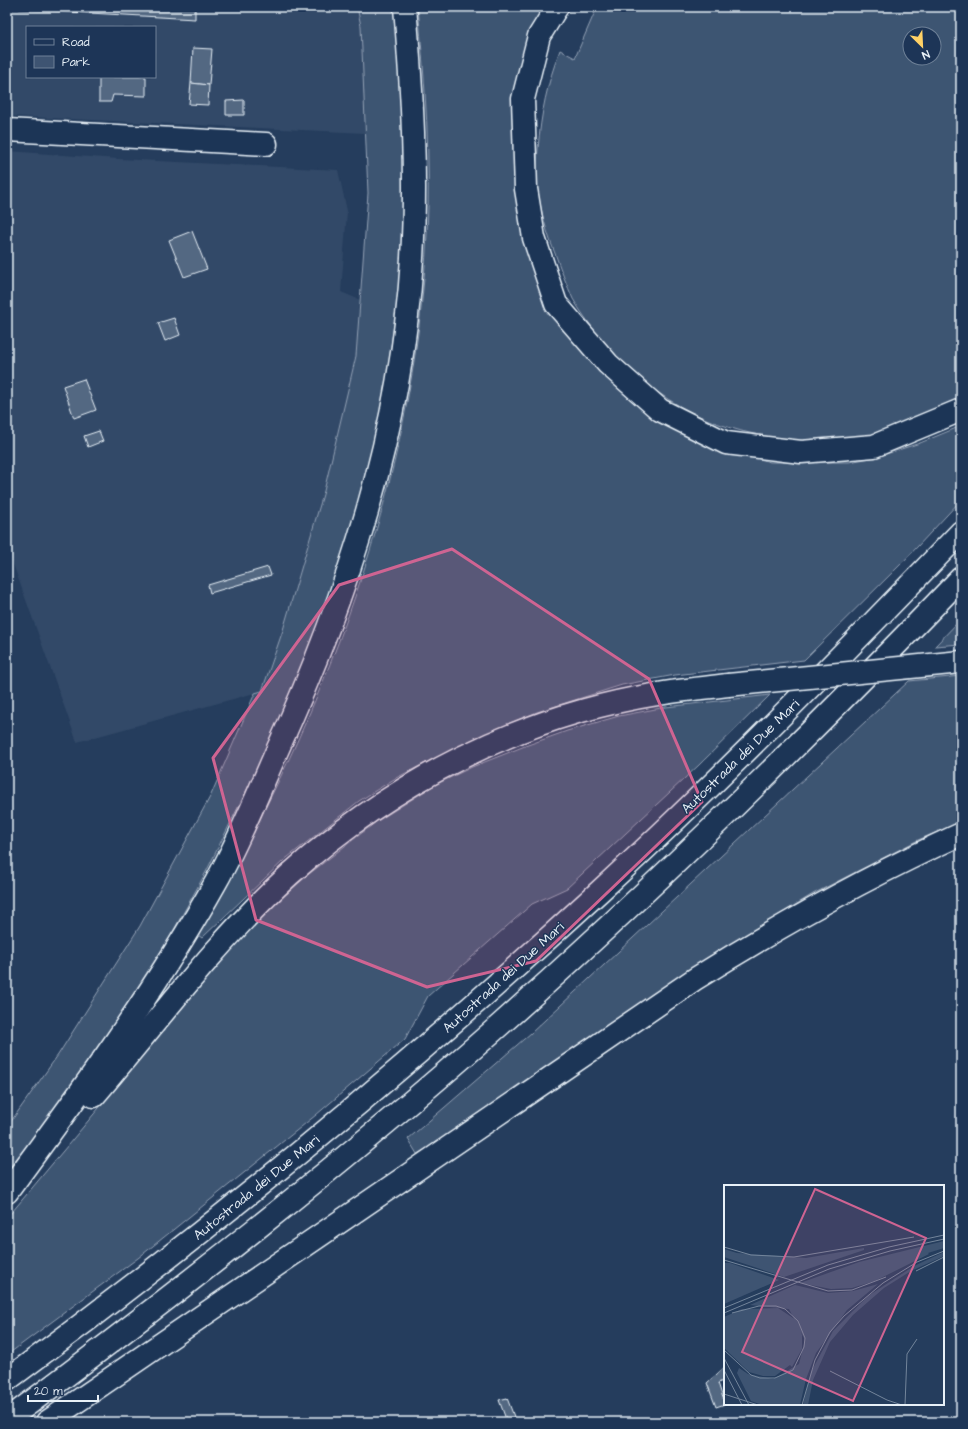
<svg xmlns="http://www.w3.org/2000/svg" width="968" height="1429" font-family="'Architects Daughter',sans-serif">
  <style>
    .built { fill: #334a68; fill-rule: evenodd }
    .green { fill: #3e5472; stroke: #93a2b5; fill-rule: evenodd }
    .building { fill: #536782; stroke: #e8f1f8 }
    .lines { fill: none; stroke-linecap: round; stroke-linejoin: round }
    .minor-casing { stroke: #e8f1f8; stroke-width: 25 }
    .highway-casing { stroke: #e8f1f8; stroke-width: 25 }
    .minor { stroke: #1d3557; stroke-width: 22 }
    .highway { stroke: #1d3557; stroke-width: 22 }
    .highway-bridge-casing { stroke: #e8f1f8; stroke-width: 25; stroke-linecap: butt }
    .highway-bridge { stroke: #1d3557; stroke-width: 22 }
    .marked { fill: #cf6492; fill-opacity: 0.2; stroke: #cf6492; stroke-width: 3; stroke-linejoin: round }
    .labels { text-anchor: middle; stroke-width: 3; stroke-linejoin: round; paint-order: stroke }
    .street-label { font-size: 14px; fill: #e8f1f8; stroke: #1d3557 }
    .inset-road { fill: none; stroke: #73859b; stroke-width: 1 }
    .view { fill: #cf6492; fill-opacity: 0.15; stroke: #cf6492; stroke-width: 2 }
    .inset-edge { fill: none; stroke: #e8f1f8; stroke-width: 2 }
  </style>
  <rect width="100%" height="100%" fill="#253d5d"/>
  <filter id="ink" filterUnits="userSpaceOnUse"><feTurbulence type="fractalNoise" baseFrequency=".025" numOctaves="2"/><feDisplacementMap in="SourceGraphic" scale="8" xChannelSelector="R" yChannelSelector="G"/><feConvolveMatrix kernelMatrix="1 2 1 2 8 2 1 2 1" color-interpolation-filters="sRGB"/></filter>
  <g filter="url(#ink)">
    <!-- built -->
    <g class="built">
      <path d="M7,7h350l4,19 5,107 -359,-17zM27,27h128v50h-128z"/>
      <path d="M7,151l111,8 220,11 9,41 -6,81 19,8 -4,56 -32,135 -41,139 -21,61 -185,51 -70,-195z"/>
    </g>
    <!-- green -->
    <g class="green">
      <path d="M357,7h38l7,66 2,152 -7,76 -10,76 -12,73 -44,147 -65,154 -60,121 -36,65 -86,133 -77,105v-48l51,-72 82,-129 71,-131 44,-102 7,-2 21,-61 41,-139 32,-135 12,-163 -7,-167z"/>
      <path d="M418,7h133l-35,168 61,167 156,109 37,11h79l27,-5 44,-14 41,-17v74l-58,62 -99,98 -129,15 -53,10 -85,27 -68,29 -75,38 -35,22 -76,60 -81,77 -4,-3 3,-8c124,-214 214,-444 226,-693 4,-76 -2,-151 -9,-227z"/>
      <path d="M597,7h364v399c-48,16 -95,36 -147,36 -9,0 -19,-2 -28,-3 -78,-8 -141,-44 -189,-105 -8,-11 -17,-23 -24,-35 -6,-14 -12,-28 -17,-43 -9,-22 -16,-47 -19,-71 -1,-12 0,-24 1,-36 3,-36 9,-65 22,-99l15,8zM910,34h24v24h-24z"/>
      <path d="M961,619v25l-26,2z"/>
      <path d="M961,676v146l-43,18 -105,54 -104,64 -267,182 -25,14 -9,-15 123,-106 378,-352z"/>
      <path d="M770,695l-71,70 -132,123 -35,16 -104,92 -23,43 -89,76 -178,143 -131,97v-137l224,-268 42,-44 36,-32 67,-52 57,-36 39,-19 53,-21 42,-15 52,-15 47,-9z"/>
    </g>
    <!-- building -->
    <g class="building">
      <path d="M19,7h176v12l-176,-10z"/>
      <path d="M193,48l19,1 -3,36 -18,-2z"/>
      <path d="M99,77h47v19l-33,-1 -2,7h-12z"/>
      <path d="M191,83l18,2 -1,20 -19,-1z"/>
      <path d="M244,100v15h-18v-14z"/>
      <path d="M192,231l15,38 -23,8 -15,-37z"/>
      <path d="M174,318l6,17 -15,6 -7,-18z"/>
      <path d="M84,379l12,31 -22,8 -11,-32z"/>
      <path d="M99,431l4,10 -15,6 -4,-11z"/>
      <path d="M268,567l3,8 -61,18 -2,-8z"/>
      <path d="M725,1367v13l-7,3 7,21 -9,3 -9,-24z"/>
      <path d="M507,1398l9,24h-9l-8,-22z"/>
    </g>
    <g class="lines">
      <defs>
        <path id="minor" d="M7,130l259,14"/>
        <g id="highway">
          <path d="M557,7l-18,29 -16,63 3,90 8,49 22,66 52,60 52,46 66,33 75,9 73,-6 87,-36"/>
          <path d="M94,1096c62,-73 124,-156 195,-221 104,-93 231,-159 369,-181 23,-4 47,-6 70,-9"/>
          <path d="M7,1192c74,-100 148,-201 209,-310 23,-41 41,-86 60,-129 71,-156 126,-322 136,-495 5,-84 0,-167 -7,-251"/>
          <path d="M7,1380c207,-152 405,-316 594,-490 125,-115 242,-236 360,-358"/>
          <path d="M7,1420c169,-126 336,-256 494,-396 160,-142 312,-292 460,-446"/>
          <path d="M47,1422l648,-443c86,-54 174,-103 266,-145"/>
        </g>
      </defs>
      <!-- minor casing -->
      <use href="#minor" class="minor-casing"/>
      <!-- highway casing -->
      <use href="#highway" class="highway-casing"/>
      <!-- minor -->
      <use href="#minor" class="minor"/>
      <!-- highway -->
      <use href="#highway" class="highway"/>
      <defs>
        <path id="highway-bridge" d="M728,685l233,-23"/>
      </defs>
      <!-- highway-bridge casing -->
      <use href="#highway-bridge" class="highway-bridge-casing"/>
      <!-- highway-bridge -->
      <use href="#highway-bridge" class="highway-bridge"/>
    </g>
  </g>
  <!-- marked area -->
  <path class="marked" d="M452,549l197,130 53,123 -166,159 -109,26 -171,-67 -43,-162 126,-173z"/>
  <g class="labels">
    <!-- street labels -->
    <g class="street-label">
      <text transform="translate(740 756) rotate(-44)" y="5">Autostrada dei Due Mari</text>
      <text transform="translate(503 977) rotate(-42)" y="5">Autostrada dei Due Mari</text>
      <text transform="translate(256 1187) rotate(-39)" y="5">Autostrada dei Due Mari</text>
    </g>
  </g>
  <!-- overview -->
  <g transform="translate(724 1185)">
    <rect width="220" height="220" fill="#253d5d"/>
    <path d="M220,56v7l-16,5 1,1 -54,27 -23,7 -21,1 -31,-6 59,-21zM140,63v2l-80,27 -60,-20v-8l13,4 69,5zM220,67v4l-33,15 -27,17 -31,27 -23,27 -17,38 -5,25h-5l8,-33 22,-41 35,-35 46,-30zM0,78h6l49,17 -55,24zM154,99l-31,26 -31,43 -10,26 -6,26h-38l-11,-4 -14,-28 2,-5 9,6 25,5 26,-15 6,-24 -16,-31 -39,-4 45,-20 33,8 25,-2zM54,123l18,12 6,15v14l-10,18 -2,-2 -15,11h-12l-14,-4 -25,-24v-31l18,-8z" fill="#3e5472"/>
    <path class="inset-road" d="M0,62l27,8 43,2 120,-20M0,75l104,31 24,-1 34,-13M192,86l28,-14M0,123l104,-43 61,-18 55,-12M0,128l105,-44 61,-18 54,-12M0,165l27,25 9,3h15l18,-8 11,-23 1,-9 -7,-17 -13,-12 -9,-3h-17l-27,7M0,173l25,47M0,185l18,35M106,186l57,29 15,5M0,209l34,11M78,220l13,-45 15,-28 14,-16 39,-33 34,-21 27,-11M181,220l2,-51 10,-15"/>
    <path class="view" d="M91,4l111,49 -73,163 -111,-49z"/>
    <rect width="220" height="220" class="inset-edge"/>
  </g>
  <!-- margin -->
  <rect width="968" height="1429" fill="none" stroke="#1d3557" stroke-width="24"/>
  <rect x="12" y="12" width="944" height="1405" fill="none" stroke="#e8f1f8" stroke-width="1.5" filter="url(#ink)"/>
  <!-- legend -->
  <rect x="26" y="26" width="130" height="52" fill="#1d3557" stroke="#6e8097"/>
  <rect x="34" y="39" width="20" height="6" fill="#1d3557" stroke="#6e8097"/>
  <text x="62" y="46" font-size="12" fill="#e8f1f8">Road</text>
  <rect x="34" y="56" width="20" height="12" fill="#3e5472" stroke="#6e8097"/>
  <text x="62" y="66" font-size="12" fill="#e8f1f8">Park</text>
  <!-- north arrow -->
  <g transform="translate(922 46) rotate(156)"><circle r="19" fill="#1d3557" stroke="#6e8097"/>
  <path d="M0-3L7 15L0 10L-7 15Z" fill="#ffd166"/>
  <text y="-6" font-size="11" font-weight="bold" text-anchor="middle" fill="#e8f1f8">N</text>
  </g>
  <!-- scale -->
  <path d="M28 1395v6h70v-6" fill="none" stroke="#e8f1f8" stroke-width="2"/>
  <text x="34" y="1395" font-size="12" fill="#e8f1f8" stroke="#1d3557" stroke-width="3" paint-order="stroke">20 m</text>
</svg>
